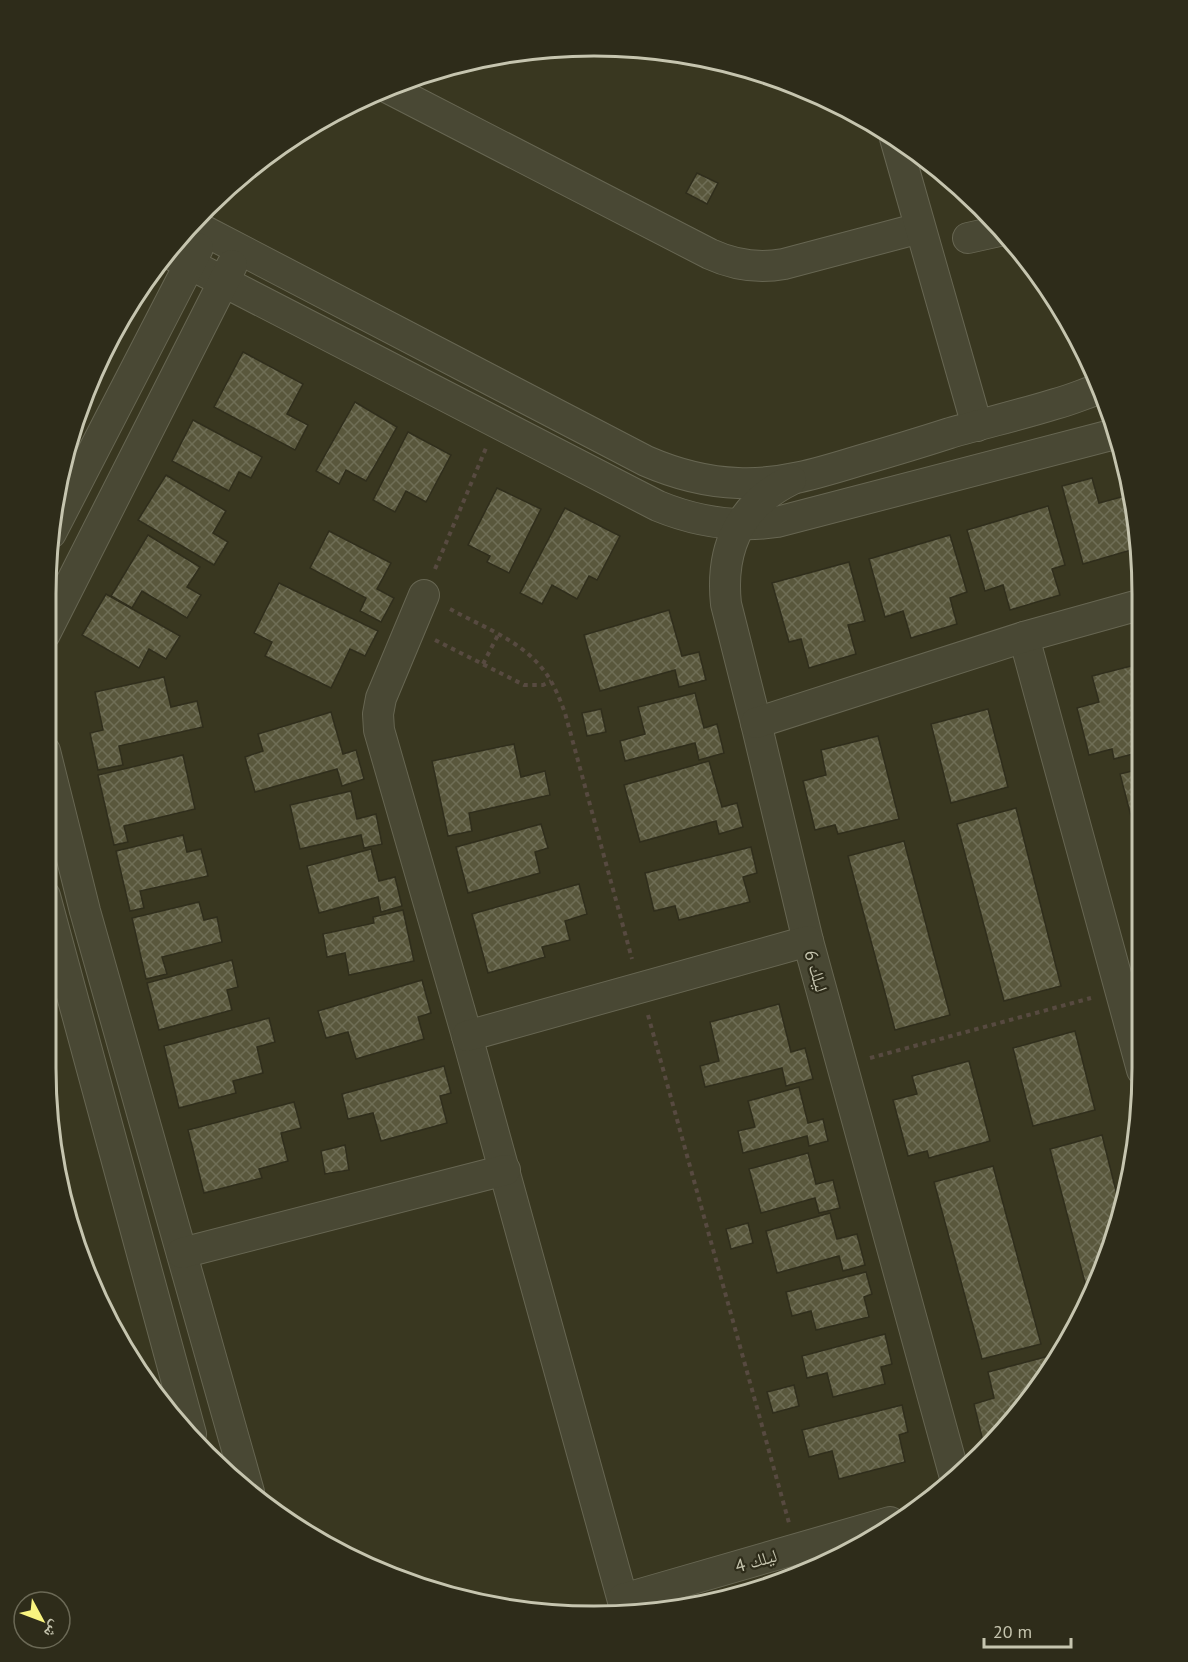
<svg xmlns="http://www.w3.org/2000/svg" width="1188" height="1662" font-family="'PT Sans','Noto Naskh Arabic',sans-serif">
  <style>
    .building { fill: url(#building-cross-hatch); stroke: #302e1c; stroke-width: 1.5 }
    .lines { fill: none; stroke-linecap: round; stroke-linejoin: round }
    .minor-casing { stroke: #676652; stroke-width: 32 }
    .path { stroke: #574a40; stroke-width: 4; stroke-dasharray: 4.5 4.5; stroke-linecap: butt }
    .minor { stroke: #494834; stroke-width: 30 }
    .labels { text-anchor: middle; stroke-width: 4.5; stroke-linejoin: round; paint-order: stroke }
    .street-label { font-size: 18px; fill: #c6c5af; stroke: #2e2c1a }
    .rim { fill: none; stroke: #c6c5af; stroke-width: 3 }
  </style>
  <defs>
    <pattern id="building-cross-hatch" width="8" height="8" patternUnits="userSpaceOnUse" patternTransform="scale(1.5)"><rect width="8" height="8" fill="#59573c"/><path d="M0 0l8 8M0 8l8-8" fill="none" stroke="#6f6e56"/></pattern>
  </defs>
  <rect width="100%" height="100%" fill="#393720"/>
  <!-- building -->
  <g class="building">
    <path d="M824,97l12,4 1,4 -10,2z"/>
    <path d="M697,173l21,10 -11,21 -21,-11z"/>
    <path d="M956,184l10,10 -7,2z"/>
    <path d="M243,352l60,32 -16,30 21,11 -13,25 -81,-43z"/>
    <path d="M355,402l42,25 -31,54 -20,-11 -7,14 -23,-13z"/>
    <path d="M193,420l69,37 -11,21 -12,-6 -10,19 -57,-30z"/>
    <path d="M408,432l43,23 -25,47 -20,-11 -11,21 -22,-12z"/>
    <path d="M166,475l60,36 -13,22 15,9 -14,23 -76,-45z"/>
    <path d="M1126,476l12,46v26l-55,16 -21,-78 30,-8 7,25 26,-7 -5,-18z"/>
    <path d="M497,488l44,21 -32,64 -22,-11 3,-6 -22,-11z"/>
    <path d="M1048,506l17,59 -13,4 8,26 -50,15 -7,-25 -18,6 -18,-61z"/>
    <path d="M565,508l55,28 -23,44 -8,-4 -12,23 -25,-14 -10,19 -22,-11z"/>
    <path d="M329,531l62,32 -14,26 17,9 -13,24 -21,-11 6,-13 -56,-30z"/>
    <path d="M148,535l52,32 -13,20 14,8 -14,23 -45,-27 -10,17 -21,-12z"/>
    <path d="M950,535l17,57 -17,6 7,26 -46,14 -8,-27 -18,6 -16,-58z"/>
    <path d="M849,562l16,59 -17,4 8,29 -47,14 -8,-29 -12,3 -17,-59z"/>
    <path d="M279,583l99,48 -13,25 -15,-7 -19,39 -66,-32 7,-14 -18,-9z"/>
    <path d="M106,594l74,42 -14,23 -17,-10 -10,19 -57,-33z"/>
    <path d="M669,610l13,46 17,-4 7,28 -27,7 -4,-17 -75,21 -16,-56z"/>
    <path d="M1139,664l1,88 -26,7 -2,-10 -23,6 -12,-47 22,-6 -7,-26z"/>
    <path d="M164,677l7,30 26,-6 6,26 -84,19 4,19 -25,5 -8,-37 13,-3 -8,-38z"/>
    <path d="M695,693l9,35 13,-4 7,29 -25,7 -4,-17 -70,18 -5,-20 25,-7 -7,-27z"/>
    <path d="M601,709l5,23 -19,4 -5,-23z"/>
    <path d="M988,709l20,78 -57,16 -20,-79z"/>
    <path d="M331,712l12,42 13,-4 8,29 -22,7 -5,-17 -82,23 -10,-35 18,-6 -5,-17z"/>
    <path d="M878,736l21,83 -61,15 -3,-9 -20,5 -12,-49 23,-6 -5,-25z"/>
    <path d="M514,744l7,33 24,-6 5,24 -81,18 3,18 -24,5 -16,-75z"/>
    <path d="M183,755l12,54 -71,17 4,16 -14,3 -16,-70z"/>
    <path d="M709,761l13,46 15,-4 6,24 -24,7 -3,-13 -76,21 -16,-57z"/>
    <path d="M1140,769v82l-20,-77z"/>
    <path d="M351,791l6,28 19,-5 6,30 -18,4 -3,-13 -61,14 -10,-44z"/>
    <path d="M1016,808l45,178 -57,15 -47,-177z"/>
    <path d="M541,824l7,24 -13,4 5,21 -72,20 -12,-46z"/>
    <path d="M183,835l4,17 14,-3 7,27 -68,15 4,17 -14,3 -14,-60z"/>
    <path d="M904,841l46,174 -55,15 -47,-174z"/>
    <path d="M751,847l6,26 -14,4 7,25 -71,18 -4,-14 -21,5 -9,-38z"/>
    <path d="M371,849l8,32 16,-4 7,29 -21,6 -3,-15 -59,16 -12,-47z"/>
    <path d="M579,884l8,30 -22,7 5,19 -28,7 3,10 -57,16 -16,-59z"/>
    <path d="M199,902l5,18 13,-3 5,25 -60,15 5,17 -21,5 -14,-61z"/>
    <path d="M403,910l11,51 -65,14 -4,-22 -18,4 -4,-23 51,-11 -1,-6z"/>
    <path d="M232,960l6,27 -11,3 5,20 -73,20 -12,-47z"/>
    <path d="M422,980l9,33 -13,4 6,22 -68,20 -8,-27 -22,6 -8,-27z"/>
    <path d="M779,1004l12,48 14,-4 8,31 -27,7 -4,-18 -77,19 -5,-21 19,-5 -9,-39z"/>
    <path d="M269,1018l6,24 -18,5 6,26 -30,8 3,12 -57,15 -15,-62z"/>
    <path d="M1075,1031l20,79 -62,16 -20,-78z"/>
    <path d="M969,1061l21,80 -61,17 -2,-7 -19,5 -15,-56 24,-6 -5,-18z"/>
    <path d="M444,1066l7,27 -11,3 7,27 -66,18 -8,-28 -25,6 -6,-25z"/>
    <path d="M799,1087l9,36 15,-4 5,22 -19,5 -2,-10 -64,17 -5,-22 17,-4 -7,-26z"/>
    <path d="M294,1102l7,26 -20,5 7,28 -29,8 3,9 -58,15 -16,-63z"/>
    <path d="M1102,1135l20,80 -32,87 -40,-153z"/>
    <path d="M345,1145l4,25 -24,4 -4,-23z"/>
    <path d="M808,1153l8,31 17,-4 7,28 -21,5 -4,-15 -54,15 -12,-44z"/>
    <path d="M993,1166l48,178 -59,15 -48,-177z"/>
    <path d="M830,1213l7,26 20,-5 8,31 -22,6 -4,-15 -62,17 -11,-42z"/>
    <path d="M748,1223l5,20 -22,6 -5,-20z"/>
    <path d="M866,1272l6,22 -8,3 5,20 -53,13 -5,-19 -19,5 -6,-24z"/>
    <path d="M885,1334l7,30 -11,3 4,17 -52,13 -6,-24 -20,5 -5,-22z"/>
    <path d="M1049,1356l3,10 -23,36 -44,48 -11,-46 20,-6 -6,-26z"/>
    <path d="M794,1385l5,21 -26,7 -6,-21z"/>
    <path d="M902,1405l6,27 -9,3 6,27 -66,17 -7,-28 -23,6 -7,-27z"/>
  </g>
  <g class="lines">
    <defs>
      <g id="minor">
        <path d="M388,88l322,166c24,11 47,15 74,10l136,-36"/>
        <path d="M895,138l82,288"/>
        <path d="M195,226l451,235c30,13 60,21 92,22 42,2 81,-10 120,-22 31,-9 61,-18 92,-28 34,-10 70,-18 105,-29 16,-4 31,-11 47,-16"/>
        <path d="M968,238l36,-8"/>
        <path d="M172,255l486,251c39,16 77,22 119,16l338,-88"/>
        <path d="M791,480c-51,25 -71,68 -65,124l30,119 52,218 148,540"/>
        <path d="M51,533l147,-285"/>
        <path d="M424,595l-43,103 -3,16 1,16 88,306 159,576"/>
        <path d="M45,634l187,-369"/>
        <path d="M1024,637l118,433"/>
        <path d="M756,723l268,-86 115,-32"/>
        <path d="M45,751l40,160 164,581"/>
        <path d="M45,896l146,538"/>
        <path d="M467,1036l341,-95"/>
        <path d="M182,1253l323,-83"/>
        <path d="M623,1599l267,-77"/>
      </g>
    </defs>
    <!-- minor casing -->
    <use href="#minor" class="minor-casing"/>
    <!-- path -->
    <g class="path">
      <path d="M435,569l51,-121"/>
      <path d="M450,609c31,17 69,31 91,58 12,14 18,30 24,46l67,246"/>
      <path d="M435,640l89,45h19l8,-4"/>
      <path d="M483,664l15,-29"/>
      <path d="M648,1015l141,508"/>
      <path d="M870,1058l221,-60"/>
    </g>
    <!-- minor -->
    <use href="#minor" class="minor"/>
  </g>
  <g class="labels">
    <!-- street labels -->
    <g class="street-label">
      <text transform="translate(816 971) rotate(74)" y="6">ليلك 6</text>
      <text transform="translate(756 1561) rotate(-16)" y="6">ليلك 4</text>
    </g>
  </g>
  <!-- crop -->
  <path d="M0 0H1188V1662H0ZM594 56H594A538 538 0 0 1 1132 594V1068A538 538 0 0 1 594 1606H594A538 538 0 0 1 56 1068V594A538 538 0 0 1 594 56Z" fill="#2e2c1a" fill-rule="evenodd"/>
  <path class="rim" d="M594 56H594A538 538 0 0 1 1132 594V1068A538 538 0 0 1 594 1606H594A538 538 0 0 1 56 1068V594A538 538 0 0 1 594 56Z"/>
  <!-- north arrow -->
  <g transform="translate(42 1620) rotate(131)"><circle r="28" fill="#2e2c1a" stroke="#6b6956" stroke-width="1.5"/>
  <path d="M0-4.5L10 22L0 15L-10 22Z" fill="#f9f480"/>
  <text y="-9" font-size="16" font-weight="bold" text-anchor="middle" fill="#c6c5af">ش</text>
  </g>
  <!-- scale -->
  <path d="M984 1638v9h87v-9" fill="none" stroke="#c6c5af" stroke-width="3"/>
  <text x="993" y="1638" font-size="18" fill="#c6c5af" stroke="#2e2c1a" stroke-width="4.5" paint-order="stroke">20 m</text>
</svg>
